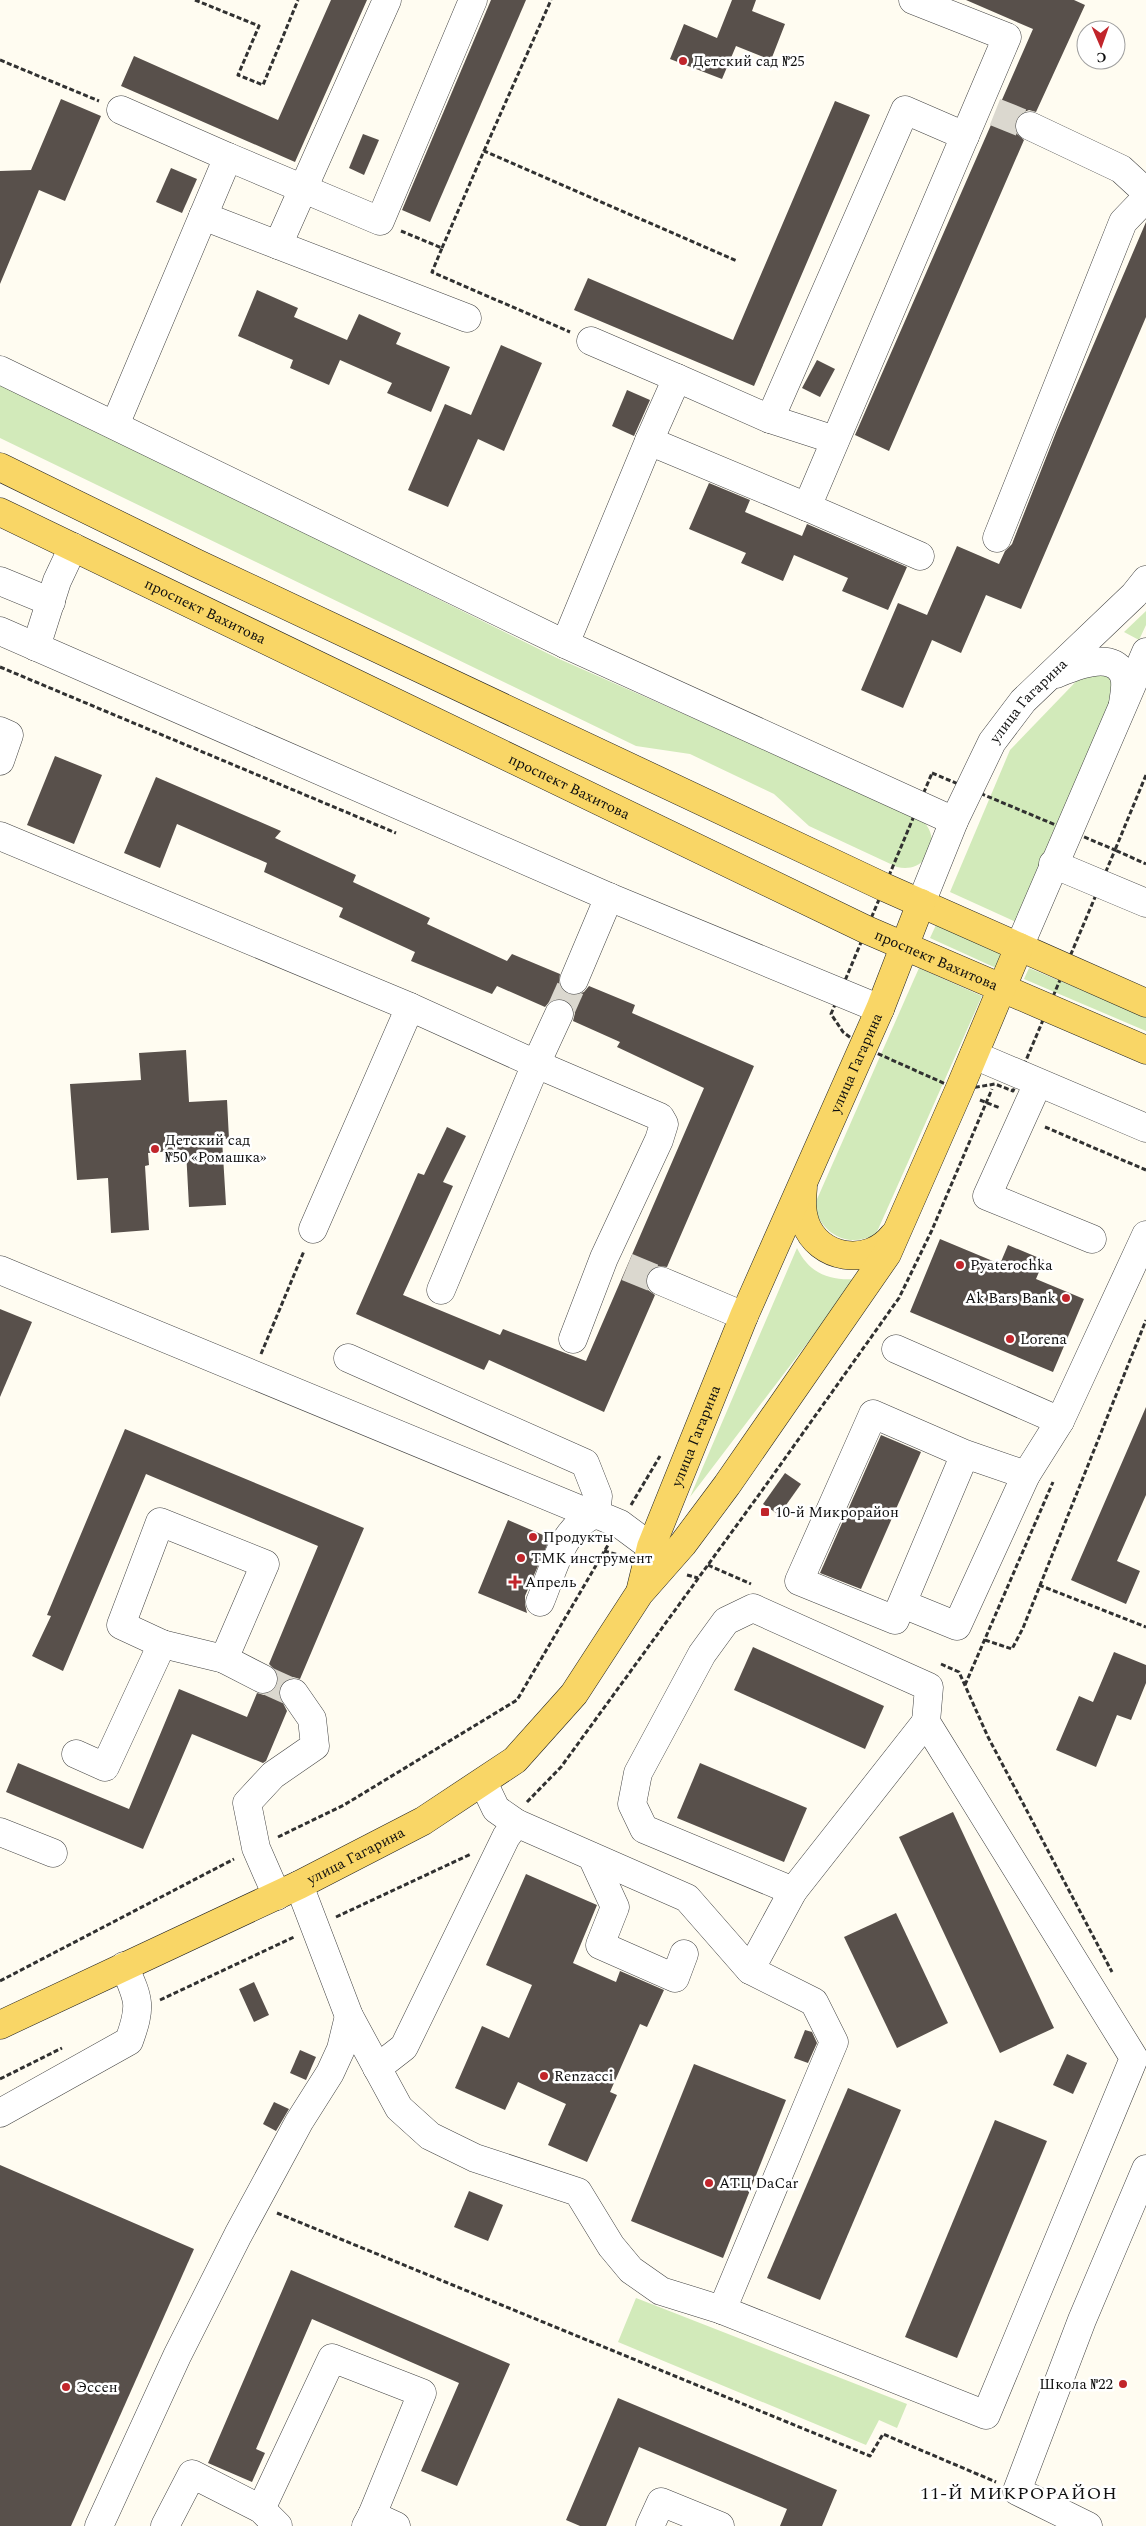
<svg xmlns="http://www.w3.org/2000/svg" width="1146" height="2526" font-family="Spectral,serif">
  <style>
    .green { fill: #d2eaba }
    .building { fill: #58504b }
    .lines { fill: none; stroke-linecap: round; stroke-linejoin: round }
    .minor-tunnel { stroke: #dbd8cf; stroke-width: 28; stroke-dasharray: 28 14; stroke-linecap: butt }
    .minor-casing { stroke: #424242; stroke-width: 29 }
    .major-casing { stroke: #202020; stroke-width: 29 }
    .path { stroke: #313131; stroke-width: 3; stroke-dasharray: 5 2.5; stroke-linecap: butt }
    .minor { stroke: #fff; stroke-width: 28 }
    .major { stroke: #f9d666; stroke-width: 28 }
    .poi-dot { fill: #c1252b; stroke: #fff; stroke-width: 2 }
    .labels { text-anchor: middle; stroke-width: 5; stroke-linejoin: round; paint-order: stroke }
    .poi-label { font-size: 15px; fill: #0f0f0f; stroke: #fff; text-anchor: start }
    .street-label { font-size: 15px; fill: #0f0f0f; stroke: #fff }
    .quarter-label { font-size: 18px; letter-spacing: 1px; fill: #0f0f0f; stroke: #fff }
  </style>
  <rect width="100%" height="100%" fill="#fffcf1"/>
  <!-- green -->
  <g class="green">
    <path d="M0,382l557,276 362,160c26,18 9,57 -22,49l-88,-41 -35,-32 -84,-40 -54,-8 -636,-308z"/>
    <path d="M1146,611v14l-7,15 -15,-8z"/>
    <path d="M1089,668l24,11 2,14 -99,229 -66,-30 60,-142z"/>
    <path d="M936,925l66,29 -6,14 -66,-30z"/>
    <path d="M919,968l63,28 -106,238c-27,15 -54,1 -62,-28z"/>
    <path d="M1029,968l117,49v14l-122,-52z"/>
    <path d="M797,1248c12,25 32,33 59,31l-166,218z"/>
    <path d="M636,2298l271,106 -10,24 -18,-8 -13,25 -248,-103z"/>
  </g>
  <!-- building -->
  <g class="building">
    <path d="M331,0h36l-72,162 -174,-76 13,-30 144,64z"/>
    <path d="M491,0h35l-96,222 -28,-12z"/>
    <path d="M732,0h24l-4,11 33,13 -14,36 -35,-14 -14,33 -52,-20 14,-35 33,14z"/>
    <path d="M966,0h108l11,5 -49,107 -7,-2 -7,3 -6,7 -1,8 2,6 7,6 -135,311 -34,-16 178,-406z"/>
    <path d="M61,99l40,17 -36,85 -26,-11 -39,94v-113l31,-1z"/>
    <path d="M835,101l35,14 -116,271 -180,-76 14,-32 145,62z"/>
    <path d="M363,134l16,6 -15,35 -15,-7z"/>
    <path d="M171,168l26,11 -15,34 -26,-11z"/>
    <path d="M1146,222v95l-125,292 -35,-14 -25,58 -29,-13 -29,68 -42,-18 37,-87 29,12 30,-69 42,18 6,-13 7,-7 45,-114z"/>
    <path d="M257,290l41,18 -4,9 53,23 12,-26 42,19 -5,11 54,23 -19,45 -44,-19 5,-10 -52,-23 -11,25 -39,-17 3,-8 -55,-24z"/>
    <path d="M501,345l41,18 -38,88 -26,-12 -30,68 -40,-17 37,-86 26,11z"/>
    <path d="M817,360l18,9 -15,28 -18,-9z"/>
    <path d="M627,390l23,10 -16,36 -22,-10z"/>
    <path d="M709,483l41,17 -5,12 57,24 5,-12 100,43 -19,43 -46,-19 6,-13 -54,-23 -11,26 -42,-18 5,-10 -57,-24z"/>
    <path d="M55,756l47,19 -28,69 -47,-19z"/>
    <path d="M156,777l125,54 -6,7 81,37 -3,7 77,36 -3,6 80,37 5,-7 48,20 -1,8 2,7 7,5 8,1 8,-3 5,-6 46,19 -3,8 122,53 -87,201 -8,-1 -7,2 -5,7 -1,8 2,7 7,5 -51,117 -115,-52 -5,10 -128,-56 62,-141 6,2 23,-48 19,9 -23,46 10,4 -50,109 97,40 3,-6 83,32 118,-273 -87,-41 3,-5 -47,-21 2,-8 -3,-8 -7,-5 -8,-1 -7,2 -5,6 -48,-21 -5,8 -81,-33 4,-9 -76,-35 4,-9 -79,-36 3,-9 -90,-39 -17,44 -36,-15z"/>
    <path d="M186,1050l3,52 38,-2 2,39h-7l4,66 -37,2 -3,-57 -38,3 1,12 -4,1 4,64 -38,3 -3,-55 -31,2 -7,-96 71,-4 -2,-27z"/>
    <path d="M940,1239l60,25 8,-19 36,15 -8,19 48,20 -31,73 -143,-60z"/>
    <path d="M0,1309l32,13 -32,75z"/>
    <path d="M1146,1407v88l-29,66 23,10 -14,33 -55,-24z"/>
    <path d="M125,1429l239,99 -64,151 -7,-2 -7,3 -6,7 -1,8 8,16 -21,50 -3,2 -71,-29 -49,115 -137,-57 12,-29 111,46 50,-120 68,28 10,-24 7,2 7,-3 6,-5 2,-8 -3,-8 -7,-7 49,-118 -172,-72 -83,197 -31,-15 19,-40 -4,-1z"/>
    <path d="M881,1435l40,17 -60,137 -41,-16z"/>
    <path d="M785,1473l16,11 -22,31 -16,-11z"/>
    <path d="M508,1520l42,18 -25,58v8l2,9 -49,-20z"/>
    <path d="M753,1647l131,59 -19,43 -131,-59z"/>
    <path d="M1114,1652l32,13v18l-15,37 -14,-5 -21,52 -40,-17 23,-54 14,6z"/>
    <path d="M700,1763l107,45 -23,54 -107,-44z"/>
    <path d="M953,1812l101,216 -54,25 -101,-216z"/>
    <path d="M526,1874l71,31 -24,58 43,19 4,-11 44,19 -17,37 -7,-3 -30,68 7,3 -30,67 -39,-17 18,-41 -48,-22 -13,28 -50,-22 27,-62 27,12 23,-53 -46,-20z"/>
    <path d="M896,1913l52,110 -51,25 -53,-111z"/>
    <path d="M254,1982l15,33 -15,7 -15,-33z"/>
    <path d="M805,2030l7,2 5,11 -9,20 -14,-5z"/>
    <path d="M300,2050l16,7 -10,23 -16,-7z"/>
    <path d="M1067,2054l20,9 -14,31 -20,-9z"/>
    <path d="M694,2064l92,36 -63,158 -92,-37z"/>
    <path d="M848,2088l53,22 -81,190 -53,-22z"/>
    <path d="M274,2102l15,7 -13,22 -13,-7z"/>
    <path d="M995,2120l52,21 -90,217 -52,-21z"/>
    <path d="M0,2165l194,84 -123,277h-71z"/>
    <path d="M469,2191l34,14 -15,36 -34,-14z"/>
    <path d="M291,2270l219,94 -53,122 -36,-15 38,-88 -147,-64 -56,130 9,4 -13,29 -44,-19z"/>
    <path d="M618,2398l219,92 -15,36h-42l7,-17 -148,-62 -33,79h-26l-14,-6z"/>
  </g>
  <g class="lines">
    <!-- minor-tunnel -->
    <g class="minor-tunnel">
      <path d="M995,112l35,14"/>
      <path d="M559,1014l15,-34"/>
      <path d="M627,1267l34,14"/>
      <path d="M263,1679l31,14"/>
    </g>
    <defs>
      <g id="minor">
        <path d="M121,110l107,47"/>
        <path d="M1030,126l91,43 25,23"/>
        <path d="M203,216l264,102"/>
        <path d="M278,245l109,-245"/>
        <path d="M591,341l86,37"/>
        <path d="M0,370l565,274 389,177"/>
        <path d="M770,419l65,21"/>
        <path d="M115,425l113,-268 152,64 93,-221"/>
        <path d="M649,441l28,-63 93,41 135,-309 60,26"/>
        <path d="M807,507l113,49"/>
        <path d="M997,538l126,-316 23,-24"/>
        <path d="M0,581l51,21"/>
        <path d="M0,631l609,266 271,112"/>
        <path d="M565,644l84,-203 158,66 200,-470 -94,-37"/>
        <path d="M36,647l21,-66 16,-34"/>
        <path d="M1056,674c17,-7 53,-23 66,-2 6,9 2,23 1,32"/>
        <path d="M0,731l9,4 -9,26"/>
        <path d="M0,836l410,171 126,57 23,-50"/>
        <path d="M1053,864l93,39"/>
        <path id="s1" d="M921,903l33,-82 38,-79 31,-41 111,-106 12,-15"/>
        <path d="M1019,947l127,-295"/>
        <path d="M574,980l35,-83"/>
        <path d="M974,1055l172,73"/>
        <path d="M1038,1083l-51,113 105,43"/>
        <path d="M313,1229l97,-222"/>
        <path d="M0,1270l593,245"/>
        <path d="M661,1281l83,35"/>
        <path d="M441,1290l95,-226 124,53 4,7 -5,16 -55,118 -31,81"/>
        <path d="M896,1349l164,72"/>
        <path d="M348,1358l237,105 13,33 -2,18 24,10 31,23"/>
        <path d="M965,1454l-70,166 -96,-39 74,-167 92,40 61,21"/>
        <path d="M540,1602c13,-30 22,-76 56,-88"/>
        <path d="M903,1604l54,22 69,-151 34,-54 86,-186"/>
        <path d="M162,1644l-41,-19 39,-103 105,42 -41,95"/>
        <path d="M76,1754l29,13 57,-123 62,15 39,20"/>
        <path d="M483,1782l13,27 20,14 171,75 63,72"/>
        <path d="M0,1832l53,21"/>
        <path d="M592,1857l23,50 -15,38 75,33 9,-24"/>
        <path d="M299,1885l50,131 50,92 31,28 45,22 103,34 33,54 20,24 30,21 61,19 264,105 148,-357 -208,-336 3,-35 -176,-79 -27,13 -24,33 -64,119 -6,31 12,25 149,62"/>
        <path d="M277,1896l-21,-48 -9,-45 26,-28 42,-29 -3,-27 -18,-26"/>
        <path d="M377,2068l27,-21 102,-210 10,-14"/>
        <path d="M0,2113l129,-72c13,-36 10,-41 -5,-75"/>
        <path d="M722,2310l112,-268 -20,-40 -64,-32 43,-79 133,-169"/>
        <path d="M261,2509l71,-151 90,35 -50,122"/>
        <path d="M99,2526l78,-170 61,-121 61,-113 31,-49 11,-24 8,-33"/>
        <path d="M165,2526l27,-52 69,35 17,17"/>
        <path d="M366,2526l6,-11 24,11"/>
        <path d="M650,2526l11,-24 59,24"/>
        <path d="M1088,2526l-71,-35 65,-171 64,-151"/>
      </g>
      <g id="major">
        <path d="M0,467l196,96 688,324 262,116"/>
        <path id="s2" d="M0,512l867,418 279,120"/>
        <path d="M803,1187c-1,12 -2,23 2,35 13,38 64,45 88,14"/>
        <path id="s3" d="M641,1588l10,-41 93,-231 136,-307 41,-106"/>
        <path id="s4" d="M0,2025l299,-140 124,-64 92,-61 59,-66 65,-100 44,-50 44,-59 160,-231 72,-164 60,-143"/>
      </g>
    </defs>
    <!-- minor casing -->
    <use href="#minor" class="minor-casing"/>
    <!-- major casing -->
    <use href="#major" class="major-casing"/>
    <!-- path -->
    <g class="path">
      <path d="M195,0l64,26 -21,49 25,10 35,-85"/>
      <path d="M0,60l99,41"/>
      <path d="M484,151l67,-151"/>
      <path d="M401,231l41,17 -10,24 138,60"/>
      <path d="M442,248l42,-97 253,110"/>
      <path d="M0,667l396,166"/>
      <path d="M932,773l183,77 -102,241 -18,-7 -36,6 -96,-43 -20,-15 -12,-18z"/>
      <path d="M1146,775l-31,75 31,14"/>
      <path d="M980,1100l20,8"/>
      <path d="M1045,1127l101,43"/>
      <path d="M261,1354l43,-103"/>
      <path d="M631,1505l29,-49"/>
      <path d="M604,1551l15,4"/>
      <path d="M708,1565l43,19"/>
      <path d="M687,1575l11,3"/>
      <path d="M1039,1585l107,42"/>
      <path d="M985,1640l27,9 11,-21 123,-308"/>
      <path d="M941,1664l18,8 29,65 124,235"/>
      <path d="M965,1685l88,-203"/>
      <path d="M527,1802l34,-35 205,-282 133,-187 33,-68 60,-141"/>
      <path d="M278,1837l66,-32 173,-105 91,-155"/>
      <path d="M336,1917l135,-63"/>
      <path d="M0,1981l234,-122"/>
      <path d="M160,2000l134,-63"/>
      <path d="M0,2079l62,-31"/>
      <path d="M277,2213l593,243 13,-22 113,48"/>
    </g>
    <!-- minor -->
    <use href="#minor" class="minor"/>
    <!-- major -->
    <use href="#major" class="major"/>
  </g>
  <!-- markers -->
  <g class="poi-dot">
    <circle cx="683" cy="61" r="5"/>
    <circle cx="155" cy="1149" r="5"/>
    <circle cx="960" cy="1265" r="5"/>
    <circle cx="1066" cy="1298" r="5"/>
    <circle cx="1010" cy="1339" r="5"/>
    <rect x="760" y="1507" width="10" height="10" rx="2.5"/>
    <circle cx="533" cy="1537" r="5"/>
    <circle cx="521" cy="1558" r="5"/>
    <path d="M512.5 1574.5h5v5h5v5h-5v5h-5v-5h-5v-5h5z"/>
    <circle cx="544" cy="2076" r="5"/>
    <circle cx="709" cy="2183" r="5"/>
    <circle cx="1123" cy="2384" r="5"/>
    <circle cx="66" cy="2387" r="5"/>
  </g>
  <g class="labels">
    <!-- poi labels -->
    <g class="poi-label">
      <text x="693" y="66">Детский сад №25</text>
      <text x="165" y="1145">Детский сад<tspan x="165" dy="17">№50 «Ромашка»</tspan></text>
      <text x="970" y="1270">Pyaterochka</text>
      <text x="1056" y="1303" text-anchor="end">Ak Bars Bank</text>
      <text x="1020" y="1344">Lorena</text>
      <text x="775" y="1517">10-й Микрорайон</text>
      <text x="543" y="1542">Продукты</text>
      <text x="531" y="1563">ТМК инструмент</text>
      <text x="525" y="1587">Апрель</text>
      <text x="554" y="2081">Renzacci</text>
      <text x="719" y="2188">АТЦ DaСar</text>
      <text x="1113" y="2389" text-anchor="end">Школа №22</text>
      <text x="76" y="2392">Эссен</text>
    </g>
    <!-- street labels -->
    <g class="street-label">
      <text dy="5" stroke="none"><textPath href="#s2" startOffset="228">проспект Вахитова</textPath></text>
      <text dy="5" stroke="none"><textPath href="#s1" startOffset="231">улица Гагарина</textPath></text>
      <text dy="5" stroke="none"><textPath href="#s2" startOffset="632">проспект Вахитова</textPath></text>
      <text dy="5" stroke="none"><textPath href="#s2" startOffset="1038">проспект Вахитова</textPath></text>
      <text dy="5" stroke="none"><textPath href="#s3" startOffset="568">улица Гагарина</textPath></text>
      <text dy="5" stroke="none"><textPath href="#s3" startOffset="162">улица Гагарина</textPath></text>
      <text dy="5" stroke="none"><textPath href="#s4" startOffset="394">улица Гагарина</textPath></text>
    </g>
    <!-- quarter labels -->
    <g class="quarter-label">
      <text x="1019" y="2499">11-Й МИКРОРАЙОН</text>
    </g>
  </g>
  <!-- north arrow -->
  <g transform="translate(1101 45) rotate(178)"><circle r="24" fill="#ffffff" stroke="#9f9f9f"/>
  <path d="M0-4L9 19L0 12L-9 19Z" fill="#c1252b"/>
  <text y="-8" font-size="14" font-weight="bold" text-anchor="middle" fill="#0f0f0f">С</text>
  </g>
</svg>
